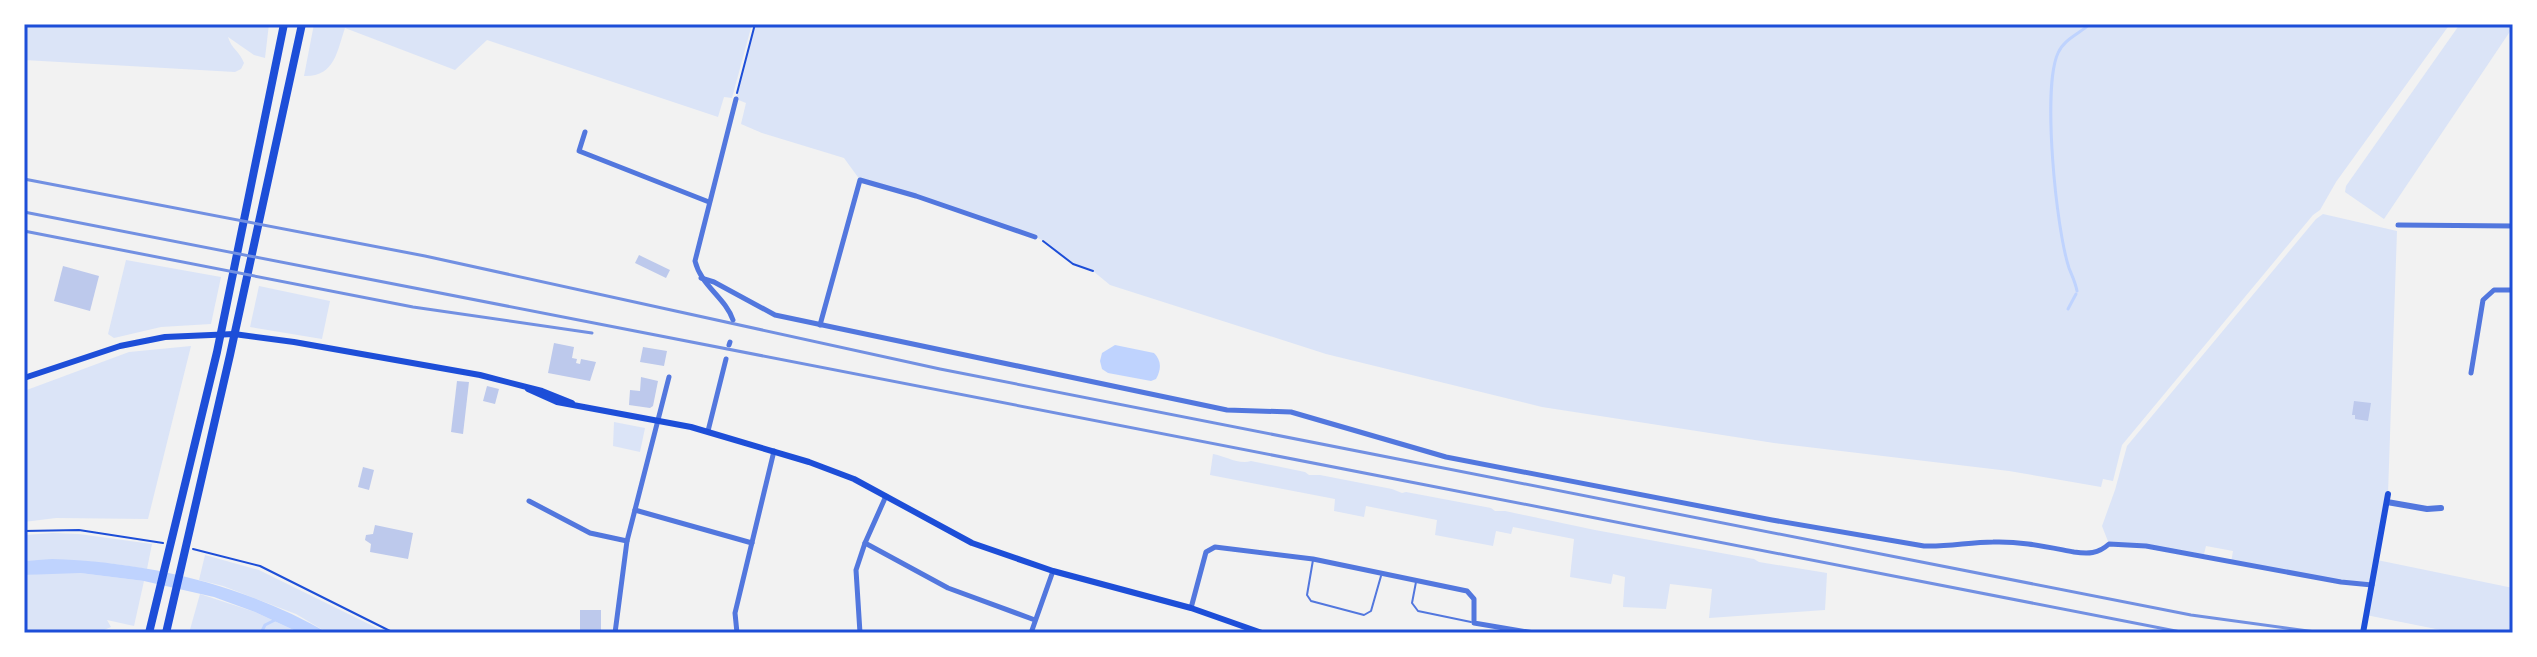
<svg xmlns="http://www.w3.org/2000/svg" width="2537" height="657" font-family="'Times New Roman',serif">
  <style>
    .green { fill: #dbe4f7 }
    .water { fill: #bfd3fe }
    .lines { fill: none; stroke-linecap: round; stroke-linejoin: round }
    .stream { stroke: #bfd3fe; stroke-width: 3 }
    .building { fill: #bdc9ec }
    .path { stroke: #1d4ed8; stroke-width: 2 }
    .service { stroke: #5277de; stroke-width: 2 }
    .minor { stroke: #5277de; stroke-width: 5 }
    .tertiary { stroke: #5277de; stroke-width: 6 }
    .secondary { stroke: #1d4ed8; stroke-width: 6 }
    .motorway { stroke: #1d4ed8; stroke-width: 8 }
    .rail { stroke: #7290e2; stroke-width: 3 }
    .neatline { fill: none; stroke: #1d4ed8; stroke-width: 3 }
  </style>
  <rect width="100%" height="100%" fill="#f2f2f2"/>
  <!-- green -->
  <g class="green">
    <path d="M24,24h245l-4,34 -11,-3 -26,-18c3,11 12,15 16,26l-3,6 -6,3 -211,-12z"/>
    <path d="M314,24h438l-20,74 -8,-1 -6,20 -231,-77 -32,30 -110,-42c-8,23 -10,49 -41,48z"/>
    <path d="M755,24h1695l-114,158 -16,28 -7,5 -191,230 -9,36 -10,-2 -2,8 -92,-16 -235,-28 -232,-36 -216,-53 -216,-69 -17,-14 -20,-7 -33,-25 -124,-43 -56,-16 -16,-22 -82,-25 -21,-9 5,-21 -10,-4z"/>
    <path d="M2460,24h53v3l-129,192 -39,-27 1,-6z"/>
    <path d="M2323,214l74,17 -9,263 -11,66 136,28v45h-57l-90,-18 6,-29 -141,-23 2,-12 -27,-5 -3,12 -57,-12 -37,-2 -7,-18 13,-36 12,-44 189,-227z"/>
    <path d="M126,260l95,17 -10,47 -50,3 -47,11 -6,-4z"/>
    <path d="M259,286l71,15 -8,38 -72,-12z"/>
    <path d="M191,346l-43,173 -92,-1 -32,4v-131l105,-39z"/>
    <path d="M614,422l31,6 -5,24 -27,-6z"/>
    <path d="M1213,454c12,2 26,11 38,7l54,11 4,3h11l72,14 10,4 4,-1 85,16 4,3h10l90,19 159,29 5,3 68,11 -2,37 -116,8 3,-29 -42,-5 -4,25 -43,-2 2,-30 -12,-3 -2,10 -41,-7 4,-38 -61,-12 -2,7 -15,-3 -3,15 -58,-11 2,-15 -71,-14 -2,11 -30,-6 1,-12 -125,-24z"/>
    <path d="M53,533l26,1 73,10 -5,25c-41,-7 -81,-11 -123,-8v-26z"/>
    <path d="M205,555l54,15 128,63h-59l-32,-19 -73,-28 -24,-6z"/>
    <path d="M51,573h29l64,8 -10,45 -27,-6 4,7 -14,6h-73v-58z"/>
    <path d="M200,594l55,18 45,21h-111z"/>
  </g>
  <!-- water -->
  <g class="water">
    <path d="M1115,345l39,8c8,8 7,17 2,26l-5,2 -43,-8 -6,-4 -2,-8 2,-8z"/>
    <path d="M52,559c96,3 193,26 276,74h-28l-45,-21 -41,-15 -70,-16 -64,-8 -56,2v-14z"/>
  </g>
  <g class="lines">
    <!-- stream -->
    <g class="stream">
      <path d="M2077,291c-2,-10 -5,-15 -8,-23 -13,-39 -27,-180 -11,-215 6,-14 21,-19 32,-29"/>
      <path d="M2068,309l8,-15"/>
      <path d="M261,633l4,-8 10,-5"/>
    </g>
  </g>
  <!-- building -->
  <g class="building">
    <path d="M639,255l31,15 -4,8 -31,-15z"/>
    <path d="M63,266l36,10 -9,35 -36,-10z"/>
    <path d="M554,343l20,4 -2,11 5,1 -1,4 4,1 1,-5 15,3 -6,19 -42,-8z"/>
    <path d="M643,347l24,4 -3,15 -24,-4z"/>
    <path d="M641,377l17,4 -5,25 -3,2 -21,-3 1,-15 10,1z"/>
    <path d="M457,381l12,1 -6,52 -12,-2z"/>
    <path d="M487,386l12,3 -4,15 -12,-3z"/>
    <path d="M2354,401l17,2 -3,18 -13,-2v-4h-3z"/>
    <path d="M363,467l11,3 -5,20 -11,-3z"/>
    <path d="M375,525l38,8 -5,26 -38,-7 1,-8 -6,-4 1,-5 7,-1z"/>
    <rect x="580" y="610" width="21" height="23"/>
  </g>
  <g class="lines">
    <!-- path -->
    <g class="path">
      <path d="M737,93l18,-69"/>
      <path d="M1043,241l30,23 20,7"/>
      <path d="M24,531l55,-1 84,13"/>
      <path d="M193,549l67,17 134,67"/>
    </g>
    <!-- service -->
    <g class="service">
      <path d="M1313,560l-6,35 4,6 53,14 7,-4 10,-35"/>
      <path d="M1416,582l-4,21 6,8 53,11"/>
    </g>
    <!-- minor -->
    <g class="minor">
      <path d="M585,132l-6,19 130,51"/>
      <path d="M2398,225l115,1"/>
      <path d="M701,278l13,4 61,33 452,95 64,2 155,45 326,63 152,26c24,1 46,-4 69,-4 28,-1 54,5 81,10 14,2 24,2 35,-8l37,2 195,36 31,3"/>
      <path d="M733,320c-8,-23 -32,-34 -38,-59l41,-162"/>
      <path d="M820,325l40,-145 56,16 119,41"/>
      <path d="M729,345l1,-3"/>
      <path d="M2471,373l12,-73 11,-10h19"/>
      <path d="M708,431l18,-72"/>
      <path d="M529,501l61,32 37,8"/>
      <path d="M635,510l117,33"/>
      <path d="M865,543l83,45 87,32"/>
      <path d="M1191,608l15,-56 9,-5 98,12 154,32 7,8v24l60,10"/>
      <path d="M615,633l12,-92 42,-164"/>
      <path d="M737,633l-2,-20 39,-162"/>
      <path d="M860,633l-4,-63 9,-27 21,-47"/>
      <path d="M1031,633l22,-62"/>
    </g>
    <!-- tertiary -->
    <path class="tertiary" d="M2387,502l40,7 14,-1"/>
    <!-- secondary -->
    <g class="secondary">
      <path d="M24,378l96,-32 45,-9 69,-3 60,8 186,33 62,16 30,12"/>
      <path d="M528,389l29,13 134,25 118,35 45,17 118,64 81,28 138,37 71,25"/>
      <path d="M2363,633l25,-139"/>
    </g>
    <!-- motorway -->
    <g class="motorway">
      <path d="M149,633l68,-281 67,-328"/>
      <path d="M166,633l64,-278 72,-331"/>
    </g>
    <!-- rail -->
    <g class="rail">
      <path d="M24,179l401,77 515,113 1251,246 132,18"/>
      <path d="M24,212l2162,421"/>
      <path d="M24,231l389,76 179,26"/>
    </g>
  </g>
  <!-- border -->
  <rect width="2537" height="657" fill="none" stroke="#ffffff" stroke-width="52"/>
  <rect x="26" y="26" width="2485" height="605" class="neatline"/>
</svg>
